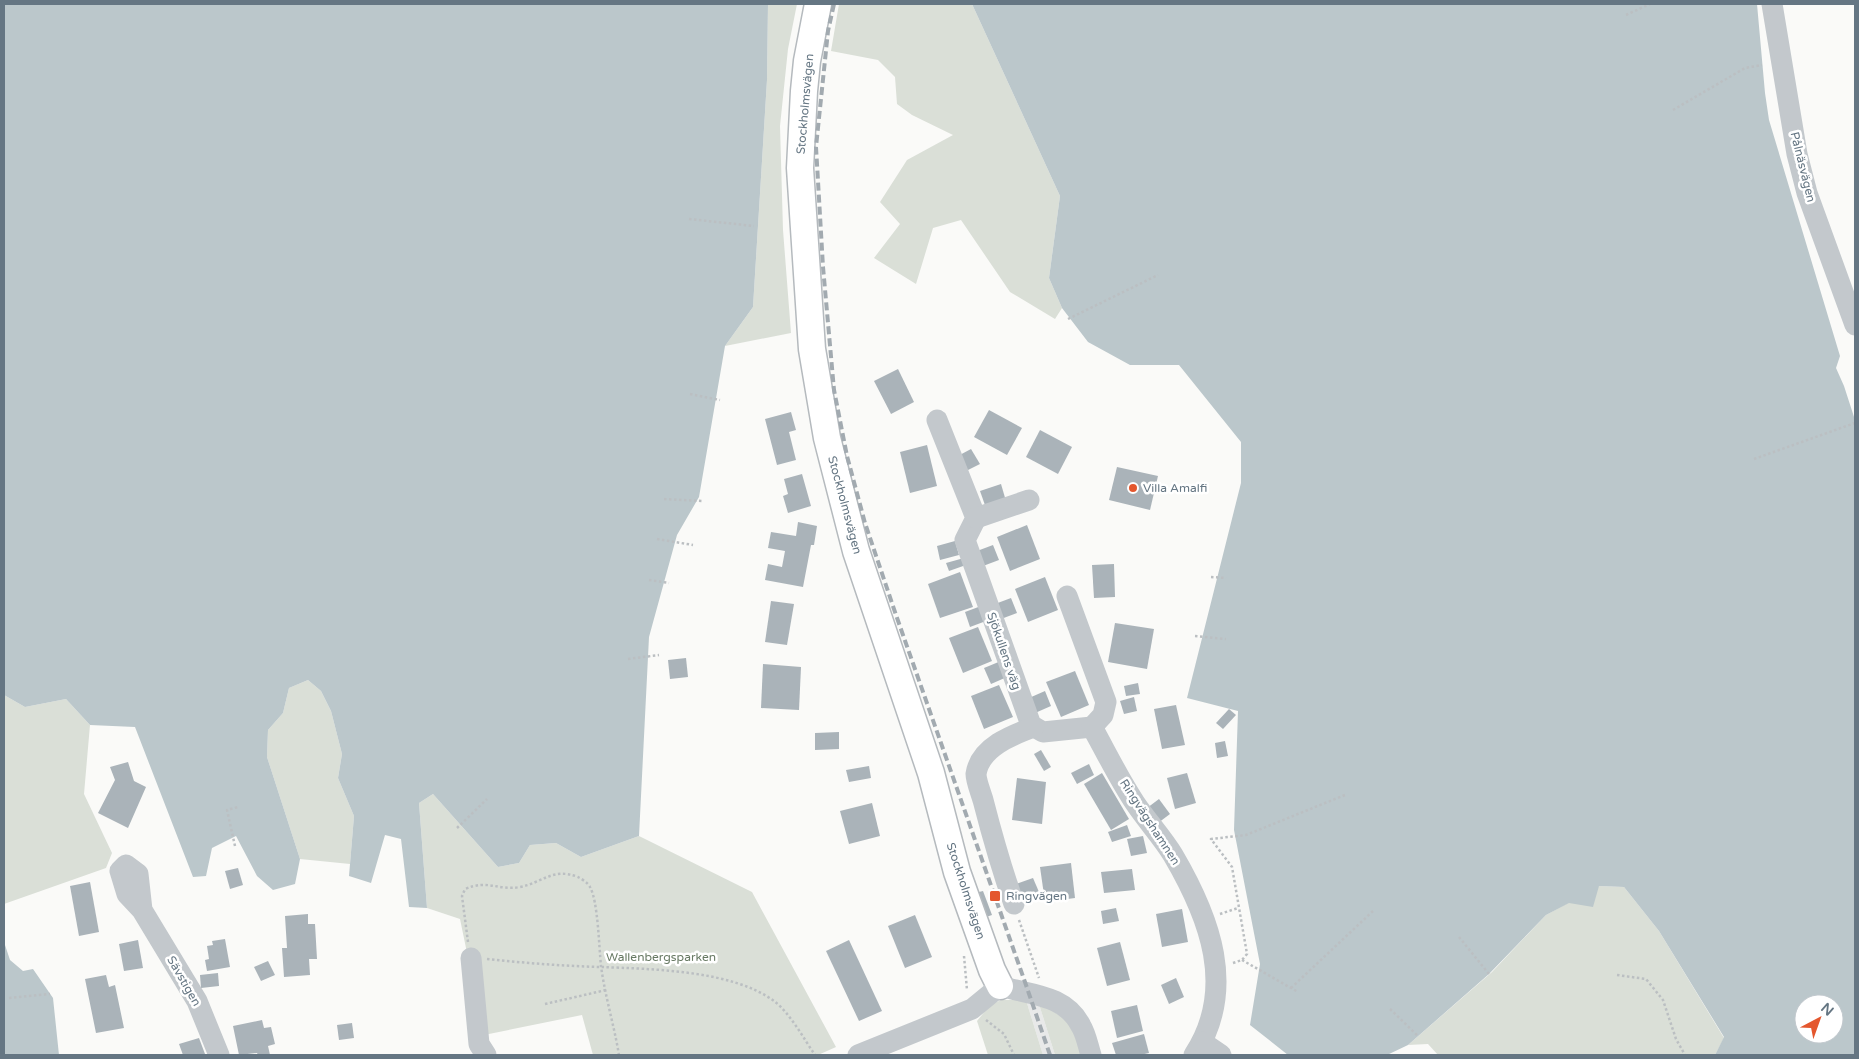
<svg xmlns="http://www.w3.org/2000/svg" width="1859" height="1059" font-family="'Varela Round',sans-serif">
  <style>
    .built { fill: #e8e9e9 }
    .green { fill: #dadfd7 }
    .water { fill: #bbc7cb; fill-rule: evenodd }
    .building { fill: #aab3b9 }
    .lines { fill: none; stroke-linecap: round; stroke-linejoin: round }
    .major-casing { stroke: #b5babe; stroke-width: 29 }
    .path { stroke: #bbbfc2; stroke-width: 2.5; stroke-dasharray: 2.5 2.5; stroke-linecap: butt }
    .minor { stroke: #c3c8cc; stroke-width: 21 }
    .major { stroke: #fff; stroke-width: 26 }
    .rail { stroke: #a2aab0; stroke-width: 4; stroke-dasharray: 8 4; stroke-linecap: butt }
    .poi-dot { fill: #e4572e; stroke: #fff; stroke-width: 2 }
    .labels { text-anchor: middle; stroke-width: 5; stroke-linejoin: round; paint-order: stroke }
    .street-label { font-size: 12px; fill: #657683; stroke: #fff }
    .poi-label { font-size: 12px; fill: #657683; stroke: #fff; text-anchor: start }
    .park-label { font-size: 12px; fill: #687a64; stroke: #fff }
  </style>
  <rect width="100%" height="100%" fill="#fafaf8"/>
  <!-- built -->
  <path class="built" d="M1026,1000l12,1 17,54h-12z"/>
  <!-- green -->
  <g class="green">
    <path d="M768,4h29l-9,45 -8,77 3,104 8,103 -66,13 28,-39 14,-227z"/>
    <path d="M839,4h133l88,192 -11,82 13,30 -7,11 -45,-27 -49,-72 -28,8 -17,56 -42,-26 26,-34 -20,-22 27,-42 46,-25 -41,-20 -15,-11 -2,-27 -17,-17 -47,-9z"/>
    <path d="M308,680l13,11 10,20 11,43 -4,24 16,38 -4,48 -50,-5 -33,-102 1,-27 15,-17 6,-25z"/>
    <path d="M4,695l21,12 41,-8 24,26 -6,69 28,59 -6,15 -102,36z"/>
    <path d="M433,794l65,73 21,-4 11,-18 26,-2 25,14 58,-21 113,56 84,155 -18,8h-225l-11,-40 -98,20 -24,-116 -33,-11 -8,-105z"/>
    <path d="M1599,886l25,1 35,44 65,107 -9,17h-277l-10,-11 -20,1 84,-73 54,-57z"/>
    <path d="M1001,1000h25l17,55h-55l-11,-34 13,-16z"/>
    <path d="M1038,1001l34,23 12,31h-29z"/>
  </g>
  <!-- water -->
  <g class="water">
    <path d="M4,4h764l-1,76 -14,227 -28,39 -26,151 -22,38 -28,102 -10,199 -58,21 -25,-14 -26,2 -11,18 -21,4 -65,-73 -14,9 8,105 -18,-1 -8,-68 -16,-4 -14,48 -22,-7 5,-60 -16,-38 4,-24 -11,-43 -10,-20 -13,-11 -19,8 -6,25 -15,17 -1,27 33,102 -5,25 -22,6 -16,-14 -21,-40 -24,12 -6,28 -13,1 -58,-150 -45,-2 -24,-26 -41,8 -21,-12z"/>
    <path d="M972,4h785l8,89 4,27 71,236 -4,12 8,18 11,34v635h-140l9,-18 -65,-106 -35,-44 -25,-1 -6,21 -24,-4 -23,12 -57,59 -81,71 -21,10h-99l-38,-30 10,-61 -26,-134 4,-119 -51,-13 54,-215v-41l-62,-77h-49l-42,-23 -26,-34 -13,-30 11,-82zM1804,1004h30v30h-30z"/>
    <path d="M4,942l6,18 13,11 10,-2 20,29 6,57h-55z"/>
  </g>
  <!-- building -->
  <g class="building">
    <path d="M898,369l16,33 -23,12 -17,-33z"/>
    <path d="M989,410l33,18 -15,27 -33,-18z"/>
    <path d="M791,412l5,18 -7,2 7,28 -19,5 -12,-46z"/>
    <path d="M1040,430l32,17 -14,27 -32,-17z"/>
    <path d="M927,445l10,41 -27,7 -10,-41z"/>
    <path d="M971,449l9,15 -16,8 -8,-15z"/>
    <path d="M1117,467l41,9 -8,34 -41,-10z"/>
    <path d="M802,474l9,32 -23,7 -5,-17 5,-2 -4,-15z"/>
    <path d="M1001,484l5,17 -20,7 -6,-17z"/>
    <path d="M798,522l19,4 -3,19h-3l-8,42 -38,-7 3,-16 14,3 3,-16 -17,-3 3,-16 25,4z"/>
    <path d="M1027,525l13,34 -30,12 -13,-34z"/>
    <path d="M955,541l4,14 -19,5 -3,-14z"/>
    <path d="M993,545l6,15 -16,6 -6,-15z"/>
    <path d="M964,558l2,7 -17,6 -3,-8z"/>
    <path d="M1114,564l1,33 -21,1 -2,-33z"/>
    <path d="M960,572l13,35 -33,11 -12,-34z"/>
    <path d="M1045,577l13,33 -30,12 -13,-33z"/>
    <path d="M1011,598l6,15 -16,6 -6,-15z"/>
    <path d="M771,601l23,3 -7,41 -22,-3z"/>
    <path d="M981,606l5,15 -16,6 -5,-15z"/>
    <path d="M1115,623l39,6 -7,40 -39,-7z"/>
    <path d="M978,627l14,34 -29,12 -14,-35z"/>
    <path d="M686,658l2,19 -18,2 -2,-19z"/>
    <path d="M1001,661l6,16 -16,7 -7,-16z"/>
    <path d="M763,664l38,3 -2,43 -38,-2z"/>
    <path d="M1075,671l14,34 -28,12 -15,-35z"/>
    <path d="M1138,683l2,11 -14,2 -2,-10z"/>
    <path d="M999,685l14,32 -29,12 -13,-33z"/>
    <path d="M1045,691l6,15 -16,7 -6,-15z"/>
    <path d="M1134,697l3,14 -13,3 -4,-13z"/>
    <path d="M1176,705l9,40 -23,4 -8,-40z"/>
    <path d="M1229,709l7,6 -13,14 -7,-6z"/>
    <path d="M839,732v17l-24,1v-17z"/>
    <path d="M1225,741l3,15 -11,2 -2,-15z"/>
    <path d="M1041,750l10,17 -7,4 -10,-17z"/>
    <path d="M128,762l6,19 12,6 -18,41 -30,-15 17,-33 -5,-13z"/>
    <path d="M1089,764l5,11 -17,9 -6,-11z"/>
    <path d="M869,766l2,12 -22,4 -3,-12z"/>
    <path d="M1102,773l27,46 -18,11 -27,-46z"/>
    <path d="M1187,773l9,30 -21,6 -8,-31z"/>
    <path d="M1017,778l29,4 -4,42 -30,-4z"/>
    <path d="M1159,799l11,15 -12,9 -11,-15z"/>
    <path d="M872,803l8,33 -31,8 -9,-33z"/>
    <path d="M1127,825l4,11 -19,6 -4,-10z"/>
    <path d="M1143,836l4,17 -16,3 -4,-17z"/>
    <path d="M1071,863l4,35 -30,4 -5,-35z"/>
    <path d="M238,868l5,17 -13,4 -5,-18z"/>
    <path d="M1132,869l3,21 -31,3 -3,-21z"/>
    <path d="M1033,878l6,14 -17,7 -6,-15z"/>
    <path d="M90,882l9,50 -20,4 -9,-50z"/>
    <path d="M983,891l9,24 -9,3 -8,-25z"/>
    <path d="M1116,908l3,13 -16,3 -2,-13z"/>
    <path d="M1182,909l6,33 -26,5 -6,-33z"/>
    <path d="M308,914v10h7l2,35h-8l1,16 -26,2 -2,-29h5l-2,-32z"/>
    <path d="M915,915l17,42 -27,11 -17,-42z"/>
    <path d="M225,939l5,28 -23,4 -2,-11 4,-1 -2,-13 6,-1 -1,-4z"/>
    <path d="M138,940l5,28 -19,3 -5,-27z"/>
    <path d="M849,940l33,71 -23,10 -33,-70z"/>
    <path d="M1120,942l10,38 -23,6 -10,-38z"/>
    <path d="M268,961l7,14 -14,6 -7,-14z"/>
    <path d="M218,973l1,13 -18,2 -1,-13z"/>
    <path d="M106,975l3,12 6,-2 9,43 -28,5 -11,-54z"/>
    <path d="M1176,978l8,19 -15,7 -8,-19z"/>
    <path d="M1137,1005l6,26 -26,7 -6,-27z"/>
    <path d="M262,1020l2,8 7,-1 4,17 -7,2 2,9h-12l-1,-2 -18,2 -6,-29z"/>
    <path d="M352,1023l2,15 -15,2 -2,-15z"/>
    <path d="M1144,1034l5,19 -9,2h-24l-4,-12z"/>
    <path d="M199,1038l6,16 -22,1 -4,-11z"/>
  </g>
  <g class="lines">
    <defs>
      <path id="major" d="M818,4l-11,57 -3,30 -4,77 12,181 15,89 29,113 75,222 26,99 35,98 8,16"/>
    </defs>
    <!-- major casing -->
    <use href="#major" class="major-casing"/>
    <!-- path -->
    <g class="path">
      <path d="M1626,15l24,-11"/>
      <path d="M1673,110l72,-42 17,-3"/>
      <path d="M689,219l65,7"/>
      <path d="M1068,319l90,-44"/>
      <path d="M690,394l30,6"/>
      <path d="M1754,459l101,-36"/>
      <path d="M664,499l39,2"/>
      <path d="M657,539l36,6"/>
      <path d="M1211,577l15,1"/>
      <path d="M649,580l20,3"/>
      <path d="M1195,636l31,3"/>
      <path d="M628,659l31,-4"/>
      <path d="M457,828l30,-29"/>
      <path d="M235,846l-8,-36 11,-3"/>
      <path d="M1220,914l18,-6"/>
      <path d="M1019,920l20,58"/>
      <path d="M1459,937l30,37"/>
      <path d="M468,942l-6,-46 3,-7c23,-10 33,2 55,-2 22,-4 33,-20 58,-10 4,2 10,6 12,10 8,14 9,60 11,79 4,30 13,59 18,89"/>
      <path d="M964,956l3,34"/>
      <path d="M487,959c38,4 76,7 114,8 50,2 131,3 173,34 16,12 30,38 41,54"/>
      <path d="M1242,960l56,32"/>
      <path d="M1233,963l9,-3 5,-6 -15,-87 -21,-28 35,-4 99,-40"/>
      <path d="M1617,975l29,4 17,21 13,39 9,16"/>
      <path d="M1291,988l82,-77"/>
      <path d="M9,998l41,-4"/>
      <path d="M545,1004l61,-14"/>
      <path d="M1390,1009l28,27"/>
      <path d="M986,1020l18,14 10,21"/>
    </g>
    <!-- minor -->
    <g class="minor">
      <path d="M1772,4l25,150 10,39 48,132"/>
      <path d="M937,420l39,98 -11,22 66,185 12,7 49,-5"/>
      <path d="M976,518l53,-18"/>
      <path d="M1067,596l39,106 -3,13 -11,12c14,25 27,52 43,76 12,18 27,34 38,52 37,63 64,134 21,200"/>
      <path d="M1014,904c-12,-34 -22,-69 -31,-104 -2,-7 -7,-19 -7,-26 4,-27 36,-39 58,-47"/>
      <path d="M142,910l-4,-36 -12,-9 -6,6 7,23 15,16 55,91 22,54"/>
      <path d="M471,958l8,86 7,11"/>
      <path d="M1202,1042l19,13"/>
      <path d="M858,1055l114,-46 28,-23c30,9 65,8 81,40 5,8 7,20 10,29"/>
    </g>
    <!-- major -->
    <use href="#major" class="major"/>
    <!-- rail -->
    <path class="rail" d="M834,4l-6,27 -12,116 7,120 11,123 13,66 18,67 31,92 130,370 24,70"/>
  </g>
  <!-- markers -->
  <g class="poi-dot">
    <circle cx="1133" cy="488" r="5"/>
    <rect x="989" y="890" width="12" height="12" rx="2.5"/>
  </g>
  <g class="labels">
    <!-- street labels -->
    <g class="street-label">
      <text transform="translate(805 104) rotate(-85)" y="4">Stockholmsvägen</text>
      <text transform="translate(1803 167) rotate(76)" y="4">Pålnäsvägen</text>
      <text transform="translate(845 505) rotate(75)" y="4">Stockholmsvägen</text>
      <text transform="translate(1004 651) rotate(71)" y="4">Sjökullens väg</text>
      <text transform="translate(1150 822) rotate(57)" y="4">Ringvägshamnen</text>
      <text transform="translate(966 891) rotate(72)" y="4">Stockholmsvägen</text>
      <text transform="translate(184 981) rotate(60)" y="4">Sävstigen</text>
    </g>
    <!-- poi labels -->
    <g class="poi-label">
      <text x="1143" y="492">Villa Amalfi</text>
      <text x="1006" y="900">Ringvägen</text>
    </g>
    <!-- park labels -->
    <g class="park-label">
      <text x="661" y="961">Wallenbergsparken</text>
    </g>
  </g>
  <!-- border -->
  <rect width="1859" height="1059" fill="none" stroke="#657683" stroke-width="10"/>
  <!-- north arrow -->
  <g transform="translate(1819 1019) rotate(41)"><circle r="24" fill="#ffffff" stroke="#c1c8cd"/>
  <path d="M0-4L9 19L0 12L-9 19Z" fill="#e4572e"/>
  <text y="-8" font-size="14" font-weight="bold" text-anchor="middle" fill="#657683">N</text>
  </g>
</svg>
